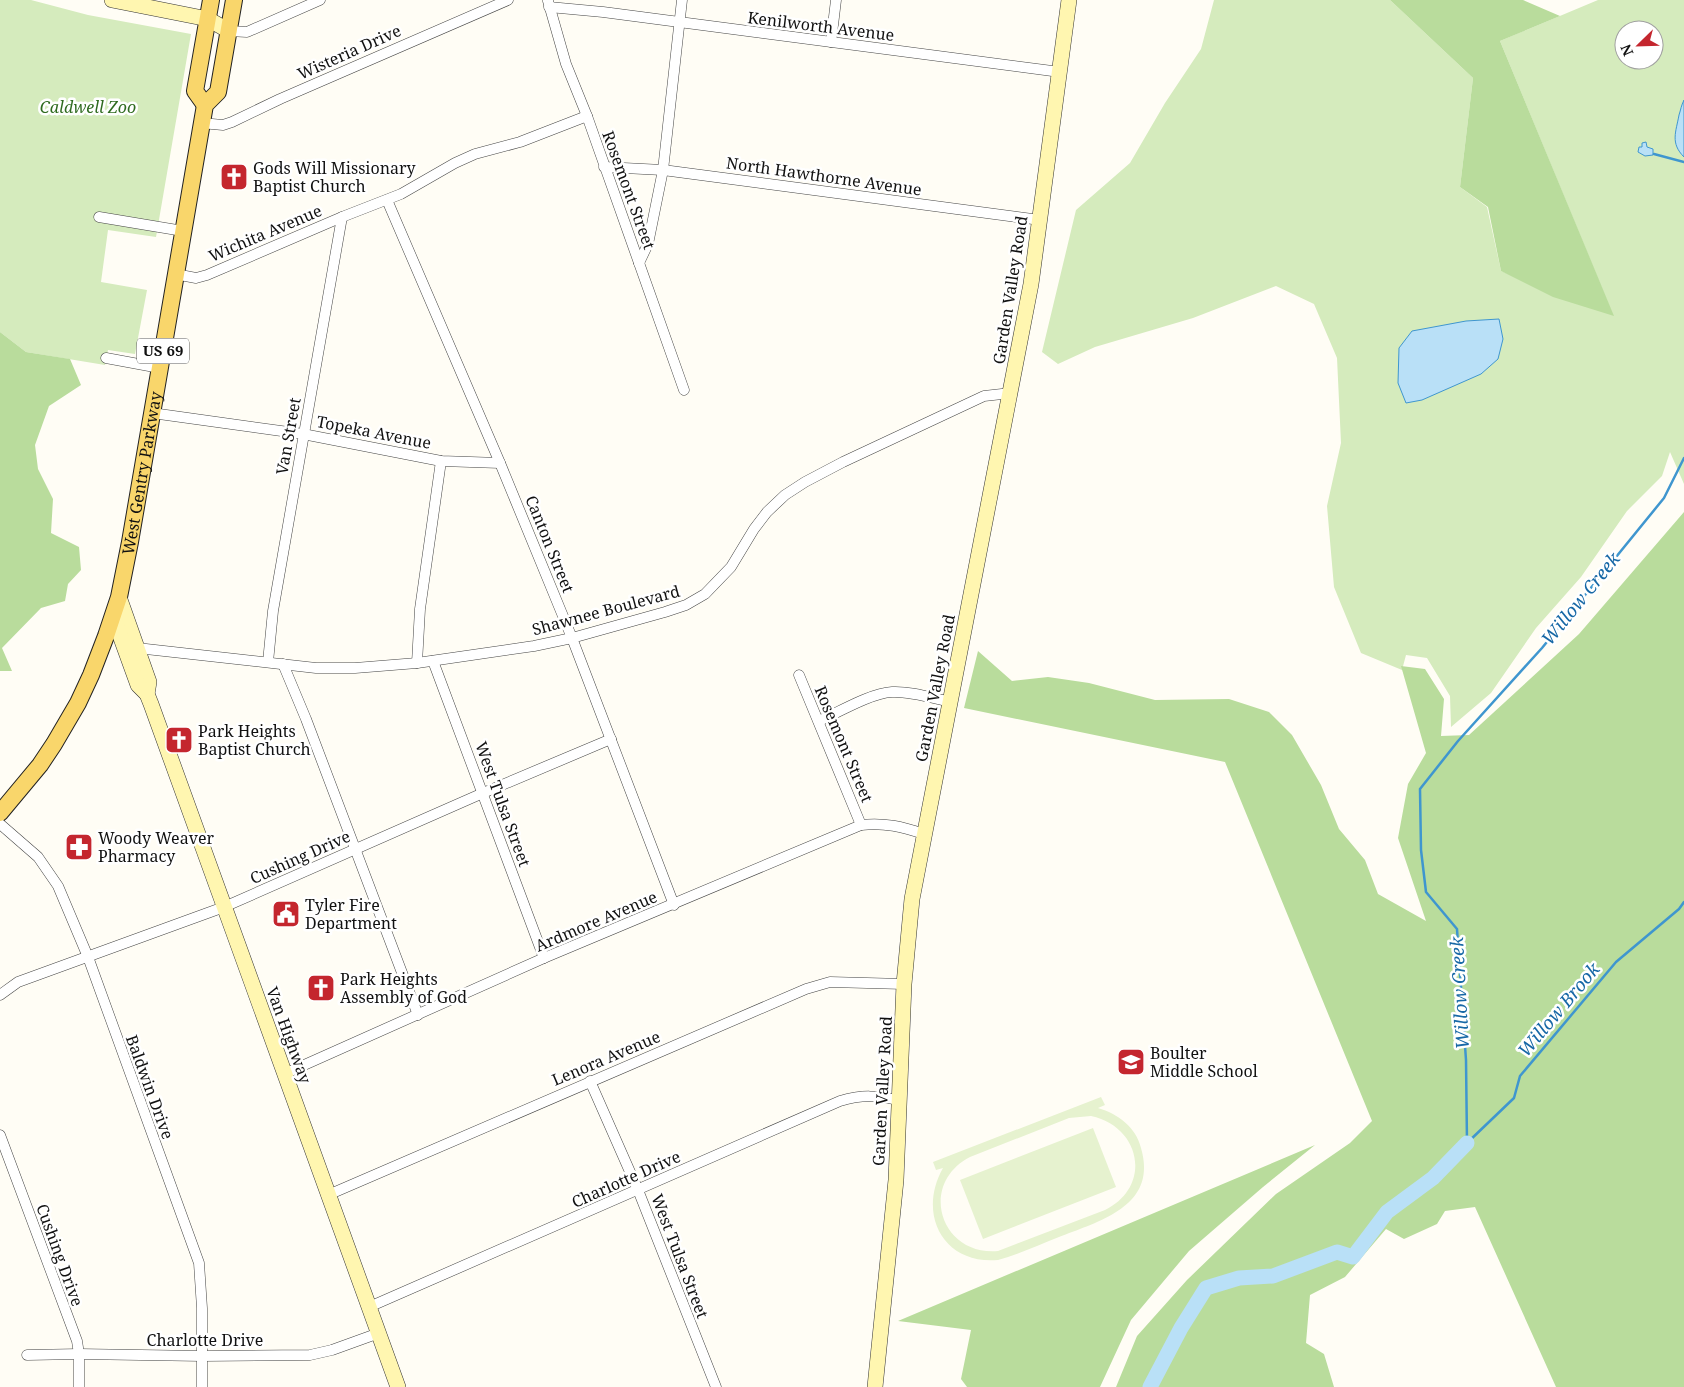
<svg xmlns="http://www.w3.org/2000/svg" width="1684" height="1387" font-family="'Noto Serif',serif">
  <style>
    .green { fill: #d5ebbd; fill-rule: evenodd }
    .forest { fill: #b9dc9c }
    .pitch { fill: #e6f2cf; fill-rule: evenodd }
    .water { fill: #b9e0f7; stroke: #3f96cf }
    .lines { fill: none; stroke-linecap: round; stroke-linejoin: round }
    .stream { stroke: #3f96cf; stroke-width: 2.5 }
    .river { stroke: #b9e0f7; stroke-width: 15 }
    .street-casing { stroke: #444; stroke-width: 11 }
    .secondary-casing { stroke: #333; stroke-width: 16 }
    .primary-casing { stroke: #222; stroke-width: 18 }
    .street { stroke: #fff; stroke-width: 10 }
    .secondary { stroke: #fff6b0; stroke-width: 15 }
    .primary { stroke: #f9d66b; stroke-width: 16 }
    .labels { text-anchor: middle; stroke-width: 5; stroke-linejoin: round; paint-order: stroke }
    .shield { fill: #fff; stroke: #585858; stroke-width: 1 }
    .shield-label { font-size: 15px; font-weight: bold; fill: #111 }
    .street-label { font-size: 16px; fill: #111; stroke: #fff }
    .park-label { font-size: 16px; font-style: italic; fill: #2f6b1f; stroke: #fff }
    .poi-label { font-size: 16px; fill: #111; stroke: #fff; text-anchor: start }
    .water-label { font-size: 18px; font-style: italic; fill: #1768a6; stroke: #fff }
  </style>
  <rect width="100%" height="100%" fill="#fffdf5"/>
  <!-- green -->
  <g class="green">
    <path d="M0,0h31l57,15 103,19 -35,203 -48,-7 -7,52 46,8 -12,64 -27,-4 -3,15 -79,-13 -26,-20z"/>
    <path d="M1214,0h176l83,78 -13,109 27,20 14,64 112,44 -113,-274 98,-41h86v484l-14,-32 -8,24 -35,35 -46,66 -45,51 -45,65 -40,34 -1,-31 -23,-38 -21,-3 -4,15 -41,-17 -27,-66 -7,-81 14,-63 -4,-85 -23,-54 -38,-18 -83,32 -98,29 -37,17 -16,-12 34,-142 54,-47 35,-60 36,-54zM1624,30h30v30h-30z"/>
  </g>
  <!-- forest -->
  <g class="forest">
    <path d="M1390,0h133l37,16 -60,25 114,275 -61,-19 -52,-26 -13,-64 -28,-20 13,-109z"/>
    <path d="M0,332l26,20 44,7 11,26 -32,21 -14,39 3,24 15,30 -2,34 28,14 2,23 -13,14 -3,17 -24,7 -39,40 10,23h-12z"/>
    <path d="M1684,512v875h-128l-81,-180 -30,4 -8,13 -33,15 -18,-10 -41,48 -35,18 -4,48 18,11 10,33h-218l21,-51 50,-56 89,-86 74,-51 22,-22 -147,-359 -261,-54 14,-57 34,30 36,-4 41,6 66,17 74,-1 40,13 23,23 29,50 18,44 26,31 13,34 48,27 -28,-83 10,-54 18,-31 -25,-87 24,3 19,30 -3,37 28,-1 110,-101z"/>
    <path d="M1315,1145l-52,42 -74,64 -58,69 -31,67h-133l-6,-8 10,-49 -73,-9z"/>
  </g>
  <!-- pitch -->
  <g class="pitch">
    <path d="M1101,1097l4,8 -7,3c20,6 38,19 43,40 17,58 -41,73 -82,89 -20,8 -40,17 -61,23 -55,5 -81,-46 -55,-92l-7,2 -3,-8zM1091,1116c51,11 61,71 14,94l-107,41c-58,5 -80,-67 -28,-94l99,-39z"/>
    <path d="M1093,1128l23,59 -133,52 -23,-59z"/>
  </g>
  <!-- water -->
  <g class="water">
    <path d="M1684,100v57c-14,-14 -8,-25 -5,-42 2,-6 2,-9 5,-15z"/>
    <path d="M1646,142l1,5 6,2v6l-8,1 -7,-4 1,-5h3v-4z"/>
    <path d="M1499,319l4,20 -5,20 -17,15 -59,26 -16,3 -8,-20 1,-35 13,-17 54,-10z"/>
  </g>
  <g class="lines">
    <!-- stream -->
    <g class="stream">
      <path d="M1654,154l30,8"/>
      <path d="M1467,1143l-1,-83 -9,-131 -31,-37 -5,-42 -1,-61 38,-48 84,-93 122,-150 20,-40"/>
      <path d="M1467,1143l47,-45 6,-22 96,-114 63,-53 5,-7"/>
    </g>
    <!-- river -->
    <path class="river" d="M1150,1387l31,-59 25,-40 33,-10 34,-2 64,-24 16,5 34,-45 46,-34 34,-35"/>
    <defs>
      <g id="street">
        <path d="M548,1l18,63 21,52 97,274"/>
        <path d="M549,7l54,5 457,60"/>
        <path d="M229,31l18,1 73,-32"/>
        <path d="M831,42l5,-42"/>
        <path d="M201,123l22,2 9,-3 48,-23 228,-99"/>
        <path d="M604,167l59,3 377,50"/>
        <path d="M387,200l113,263 72,175 102,267"/>
        <path d="M99,217l84,14"/>
        <path d="M639,263l9,-19 15,-74 19,-170"/>
        <path d="M175,274l21,4 11,-3 135,-58 59,-23 54,-31 20,-9 45,-12 67,-26"/>
        <path d="M106,358l54,10"/>
        <path d="M152,413l151,21 138,27 59,2"/>
        <path d="M137,648l179,20h39l62,-5 117,-17 38,-8 93,-26 21,-7 19,-11 26,-27 23,-38 13,-17 18,-17 20,-13 38,-20 141,-66 27,-3"/>
        <path d="M433,661l111,297"/>
        <path d="M268,662l5,-51 69,-394"/>
        <path d="M417,663l3,-54 21,-148"/>
        <path d="M283,664l23,55 112,296"/>
        <path d="M799,675l62,150"/>
        <path d="M819,721c20,-9 52,-28 73,-29 19,-1 40,6 59,10"/>
        <path d="M0,824l38,33 20,29 30,71 111,306 3,45v79"/>
        <path d="M0,995l18,-13 206,-75 259,-114 128,-54"/>
        <path d="M284,1074l260,-116 317,-133c23,-3 42,2 63,9"/>
        <path d="M590,1081l48,109 78,197"/>
        <path d="M0,1135l77,206 2,13v33"/>
        <path d="M328,1195l478,-206 24,-7 74,2"/>
        <path d="M369,1307l471,-206c24,-7 36,-5 59,-1"/>
        <path d="M27,1355l52,-1 123,2 108,-1 22,-5 47,-17"/>
      </g>
      <g id="secondary">
        <path d="M112,0l96,19 21,12"/>
        <path d="M119,597l30,85 -2,12"/>
        <path d="M113,616l25,69 9,9 4,10 247,683"/>
        <path d="M875,1387l21,-207 8,-196 8,-85 119,-615 38,-284"/>
      </g>
      <g id="primary">
        <path d="M205,105l-10,-14 16,-91"/>
        <path id="s1" d="M0,813l40,-48 14,-21 24,-41 13,-28 15,-39 13,-39 11,-55 75,-437 13,-13 16,-92"/>
      </g>
    </defs>
    <!-- street casing -->
    <use href="#street" class="street-casing"/>
    <!-- secondary casing -->
    <use href="#secondary" class="secondary-casing"/>
    <!-- primary casing -->
    <use href="#primary" class="primary-casing"/>
    <!-- street -->
    <use href="#street" class="street"/>
    <!-- secondary -->
    <use href="#secondary" class="secondary"/>
    <!-- primary -->
    <use href="#primary" class="primary"/>
  </g>
  <!-- icons -->
  <defs>
    <symbol id="church-square" viewBox="-11 -11 22 22"><rect x="-9" y="-9" width="18" height="18" rx="4" fill="#c4262e" stroke="#fff"/><path d="M-1.2-6h2.4v3.5h3.3v2.4h-3.3V6h-2.4V-.1h-3.3v-2.4h3.3Z" fill="#fff"/></symbol>
    <symbol id="pharmacy-square" viewBox="-11 -11 22 22"><rect x="-9" y="-9" width="18" height="18" rx="4" fill="#c4262e" stroke="#fff"/><path d="M-2-6h4v4h4v4h-4v4h-4v-4h-4v-4h4Z" fill="#fff"/></symbol>
    <symbol id="civic-square" viewBox="-11 -11 22 22"><rect x="-9" y="-9" width="18" height="18" rx="4" fill="#c4262e" stroke="#fff"/><path d="M-.6-6.5H3V-4.5H.6V-3L4-1V1h2V6H-6V1h2V-1L-.6-3ZM-1.2 2.5V6h2.4V2.5Z" fill="#fff"/></symbol>
    <symbol id="school-square" viewBox="-11 -11 22 22"><rect x="-9" y="-9" width="18" height="18" rx="4" fill="#c4262e" stroke="#fff"/><path d="M0-5L7-2L0 1L-7-2ZM-4 1L0 2.5L4 1V4Q0 6-4 4Z" fill="#fff"/></symbol>
  </defs>
  <g fill-rule="evenodd">
    <use href="#church-square" x="218" y="161" width="32" height="32"/>
    <use href="#church-square" x="163" y="724" width="32" height="32"/>
    <use href="#pharmacy-square" x="63" y="831" width="32" height="32"/>
    <use href="#civic-square" x="270" y="898" width="32" height="32"/>
    <use href="#church-square" x="305" y="972" width="32" height="32"/>
    <use href="#school-square" x="1115" y="1046" width="32" height="32"/>
  </g>
  <g class="labels">
    <!-- shield labels -->
    <rect class="shield" x="137" y="338.5" width="52" height="25" rx="4"/>
    <g class="shield-label">
      <text x="163" y="356">US 69</text>
    </g>
    <!-- street labels -->
    <g class="street-label">
      <text transform="translate(821 26) rotate(7)" y="6">Kenilworth Avenue</text>
      <text transform="translate(349 52) rotate(-24)" y="6">Wisteria Drive</text>
      <text transform="translate(824 176) rotate(8)" y="6">North Hawthorne Avenue</text>
      <text transform="translate(629 190) rotate(70)" y="6">Rosemont Street</text>
      <text transform="translate(265 233) rotate(-23)" y="6">Wichita Avenue</text>
      <text transform="translate(1010 290) rotate(-81)" y="6">Garden Valley Road</text>
      <text transform="translate(374 432) rotate(11)" y="6">Topeka Avenue</text>
      <text transform="translate(288 436) rotate(-80)" y="6">Van Street</text>
      <text dy="6" stroke="none"><textPath href="#s1" startOffset="375">West Gentry Parkway</textPath></text>
      <text transform="translate(550 544) rotate(68)" y="6">Canton Street</text>
      <text transform="translate(606 610) rotate(-15)" y="6">Shawnee Boulevard</text>
      <text transform="translate(935 688) rotate(-79)" y="6">Garden Valley Road</text>
      <text transform="translate(844 744) rotate(67)" y="6">Rosemont Street</text>
      <text transform="translate(503 804) rotate(70)" y="6">West Tulsa Street</text>
      <text transform="translate(300 857) rotate(-24)" y="6">Cushing Drive</text>
      <text transform="translate(596 921) rotate(-23)" y="6">Ardmore Avenue</text>
      <text transform="translate(289 1035) rotate(70)" y="6">Van Highway</text>
      <text transform="translate(606 1058) rotate(-23)" y="6">Lenora Avenue</text>
      <text transform="translate(150 1087) rotate(70)" y="6">Baldwin Drive</text>
      <text transform="translate(882 1091) rotate(-87)" y="6">Garden Valley Road</text>
      <text transform="translate(626 1179) rotate(-24)" y="6">Charlotte Drive</text>
      <text transform="translate(60 1255) rotate(70)" y="6">Cushing Drive</text>
      <text transform="translate(680 1256) rotate(69)" y="6">West Tulsa Street</text>
      <text x="205" y="1346">Charlotte Drive</text>
    </g>
    <!-- park labels -->
    <g class="park-label">
      <text x="88" y="113">Caldwell Zoo</text>
    </g>
    <!-- poi labels -->
    <g class="poi-label">
      <text x="253" y="174">Gods Will Missionary<tspan x="253" dy="18">Baptist Church</tspan></text>
      <text x="198" y="737">Park Heights<tspan x="198" dy="18">Baptist Church</tspan></text>
      <text x="98" y="844">Woody Weaver<tspan x="98" dy="18">Pharmacy</tspan></text>
      <text x="305" y="911">Tyler Fire<tspan x="305" dy="18">Department</tspan></text>
      <text x="340" y="985">Park Heights<tspan x="340" dy="18">Assembly of God</tspan></text>
      <text x="1150" y="1059">Boulter<tspan x="1150" dy="18">Middle School</tspan></text>
    </g>
    <!-- water labels -->
    <g class="water-label">
      <text transform="translate(1581 599) rotate(-51)" y="6">Willow Creek</text>
      <text transform="translate(1460 993) rotate(-93)" y="6">Willow Creek</text>
      <text transform="translate(1559 1010) rotate(-50)" y="6">Willow Brook</text>
    </g>
  </g>
  <!-- north arrow -->
  <g transform="translate(1639 45) rotate(247)"><circle r="24" fill="#ffffff" stroke="#a0a0a0"/>
  <path d="M0-4L9 19L0 12L-9 19Z" fill="#c4262e"/>
  <text y="-8" font-size="14" font-weight="bold" text-anchor="middle" fill="#111111">N</text>
  </g>
</svg>
